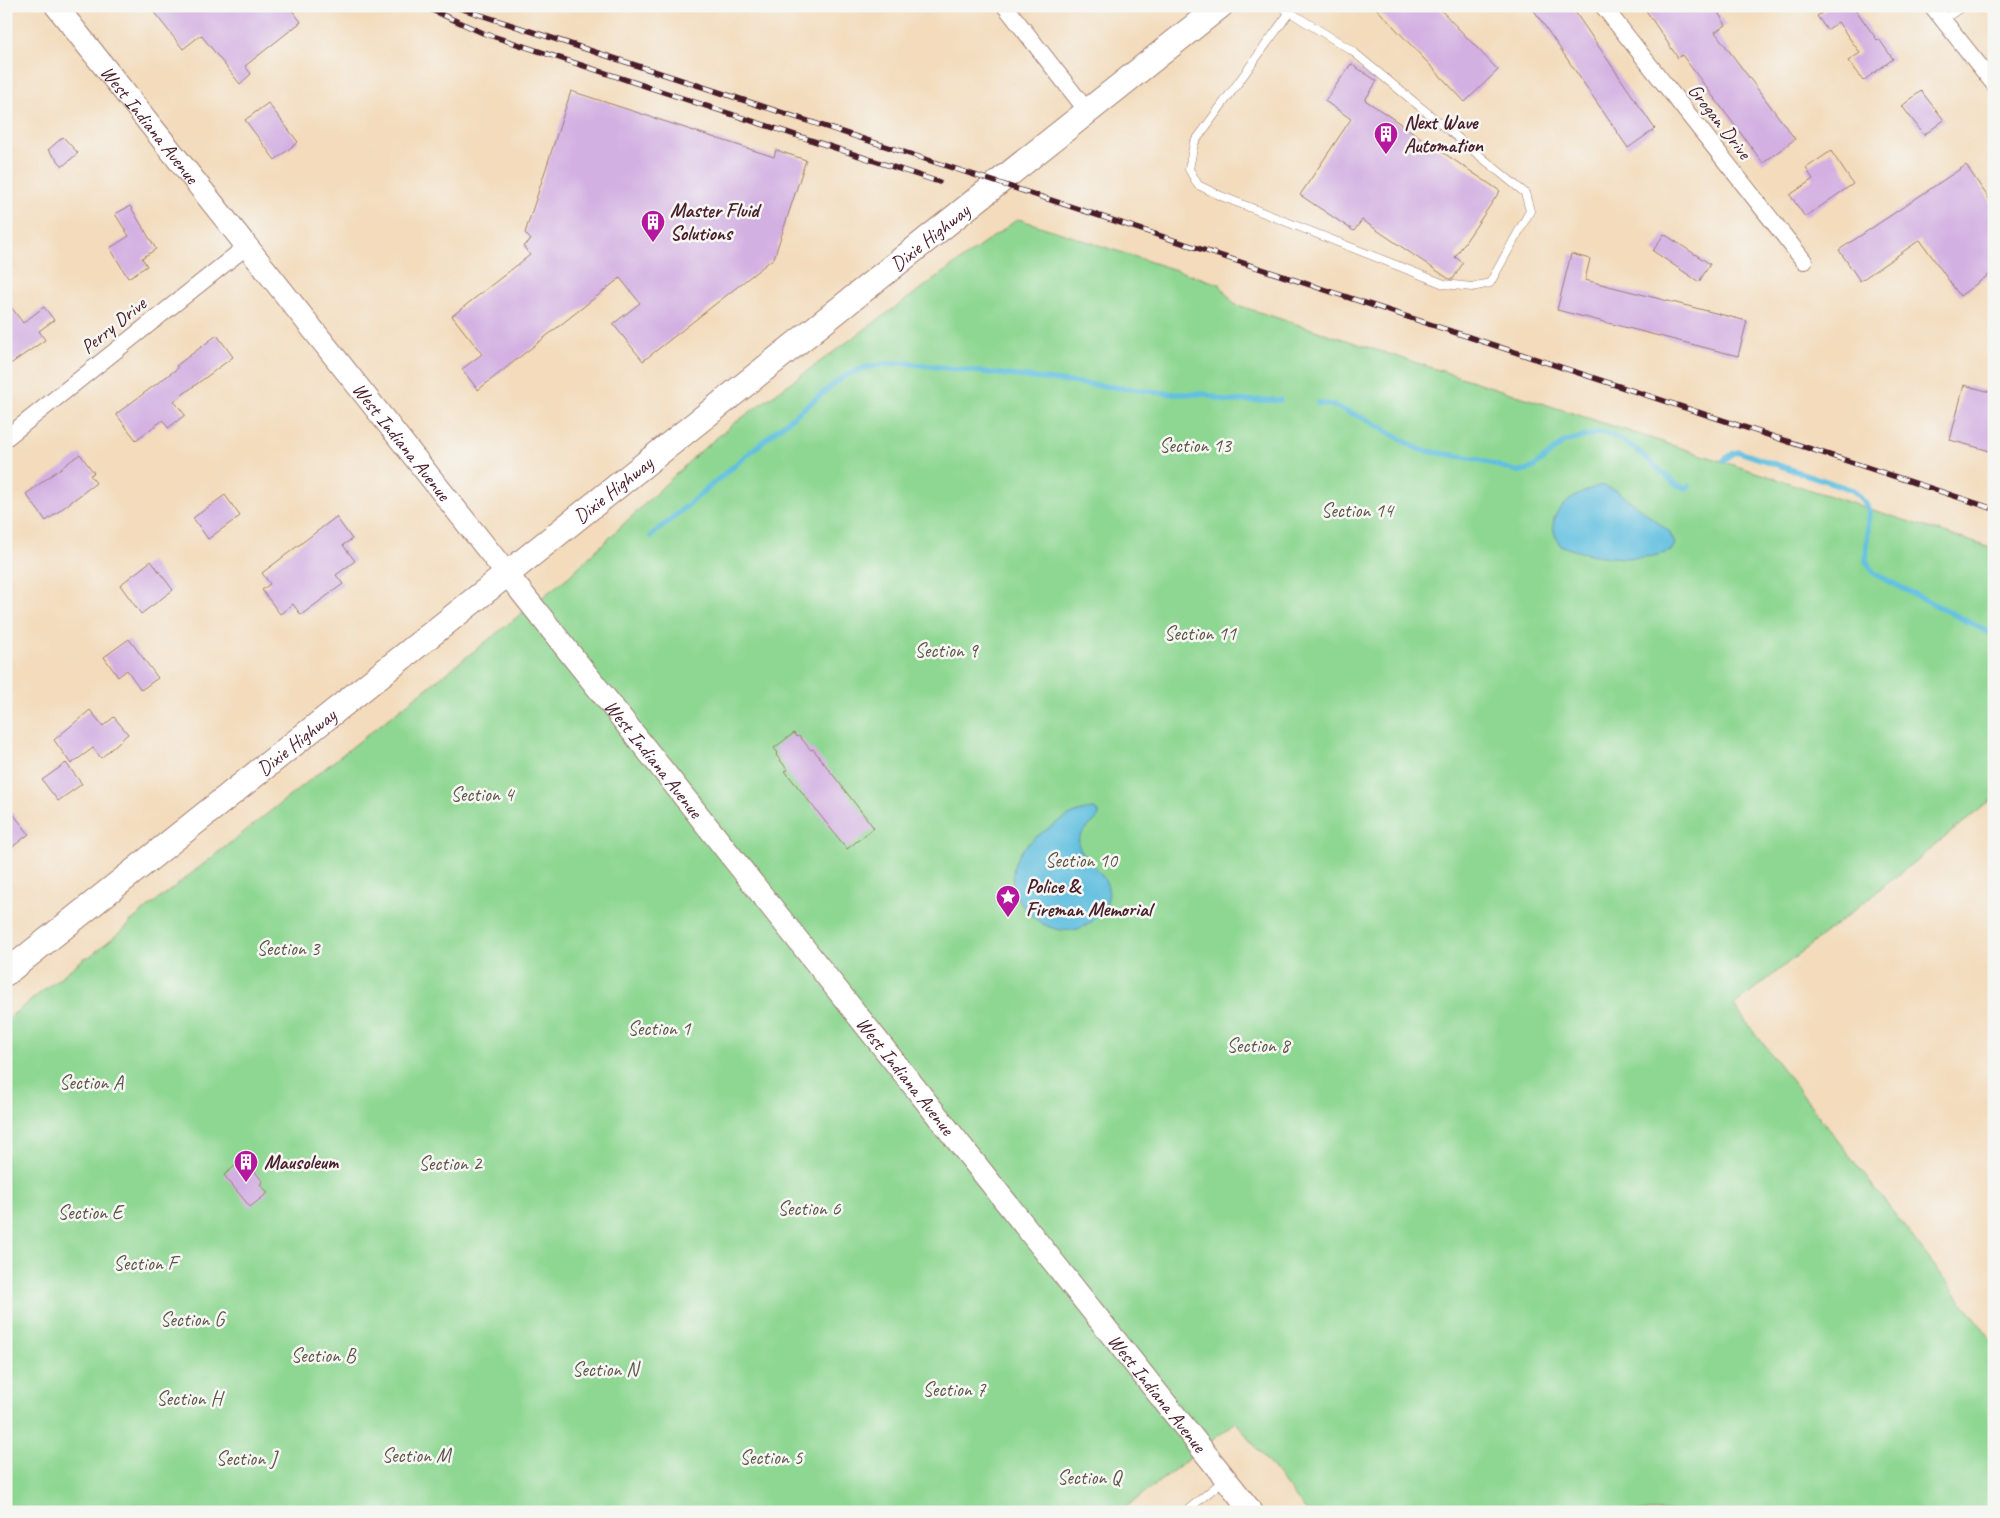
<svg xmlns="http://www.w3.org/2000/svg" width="2000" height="1518" font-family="Caveat,sans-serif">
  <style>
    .green { fill: #8ed792; stroke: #6c7b5e }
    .water { fill: #62c0e0; stroke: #567086 }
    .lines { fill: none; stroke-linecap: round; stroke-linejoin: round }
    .stream { stroke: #62c0e0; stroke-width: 5.5 }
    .building { fill: #d3b0e2 }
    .service-casing { stroke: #9e7d73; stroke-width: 9 }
    .minor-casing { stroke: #9e7d73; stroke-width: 18 }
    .secondary-casing { stroke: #9e7d73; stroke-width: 24 }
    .primary-casing { stroke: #9e7d73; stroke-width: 27 }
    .service { stroke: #fff; stroke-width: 8 }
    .minor { stroke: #fff; stroke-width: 16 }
    .secondary { stroke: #fff; stroke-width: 22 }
    .primary { stroke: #fff; stroke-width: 25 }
    .rail-casing { stroke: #4a1f2b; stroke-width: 5.5 }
    .rail { stroke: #f6f6f2; stroke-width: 4; stroke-dasharray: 11; stroke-linecap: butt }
    .labels { text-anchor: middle; stroke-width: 5; stroke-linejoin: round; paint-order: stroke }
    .street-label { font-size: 20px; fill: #4a1f2b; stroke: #f6f6f2 }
    .poi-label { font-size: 20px; font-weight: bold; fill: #4a1f2b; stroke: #f6f6f2; text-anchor: start }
    .park-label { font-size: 20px; fill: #5e564a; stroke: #f6f6f2 }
  </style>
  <rect width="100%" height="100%" fill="#f6f6f2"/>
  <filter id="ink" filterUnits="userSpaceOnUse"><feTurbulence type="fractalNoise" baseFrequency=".02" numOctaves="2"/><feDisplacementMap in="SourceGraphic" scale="10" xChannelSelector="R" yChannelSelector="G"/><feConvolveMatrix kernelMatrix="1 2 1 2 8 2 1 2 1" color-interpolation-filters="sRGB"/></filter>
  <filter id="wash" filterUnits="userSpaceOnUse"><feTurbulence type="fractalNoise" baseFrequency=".0096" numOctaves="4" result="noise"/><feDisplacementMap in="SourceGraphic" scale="20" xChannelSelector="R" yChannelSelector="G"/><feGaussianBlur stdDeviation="1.12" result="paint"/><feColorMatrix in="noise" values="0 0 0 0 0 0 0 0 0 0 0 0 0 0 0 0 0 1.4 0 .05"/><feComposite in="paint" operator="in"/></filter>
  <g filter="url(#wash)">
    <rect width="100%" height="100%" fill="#f3dbbb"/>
    <!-- green -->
    <path class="green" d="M1018,219l201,65 15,20 760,245v249l-260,208 260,337v169h-687l-71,-90 -116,90h-1114v-492l80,-63h3l40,-32 2,-4 437,-344 127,-121 37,-31z"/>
    <!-- water -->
    <g class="water">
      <path d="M1601,485l15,5 53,41 6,13 -4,7c-30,12 -81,7 -111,-6 -2,-4 -5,-9 -6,-14 -7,-24 29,-40 47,-46z"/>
      <path d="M1094,809l5,3v4c-6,8 -17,15 -20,23 -7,20 48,37 23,72 -37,52 -115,-12 -81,-59 6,-9 16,-16 25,-22 14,-10 32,-21 48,-21z"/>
    </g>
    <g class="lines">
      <!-- stream -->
      <g class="stream">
        <path d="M1318,403l13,2 35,14 54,31 57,9 41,13 8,-1 8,-4 30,-25 34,-9h7l14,6 18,11 40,35 9,3 3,-2"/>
        <path d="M1724,460l10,-7 5,-1 114,38 13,14 3,8 -3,49 9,13 119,61"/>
        <path d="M651,536l128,-108 64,-51 20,-9 21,-4 20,-1 270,31h31l21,7 54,-1"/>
      </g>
    </g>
    <g id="blocks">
      <!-- building -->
      <g class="building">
        <path d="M149,6h140l12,16 -56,44 6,8 -11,10 -39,-49 -18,14z"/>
        <path d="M1374,6h63l61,64 -33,32z"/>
        <path d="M1531,6h40l84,123 -27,19z"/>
        <path d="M1643,6h71l12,19 -11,7 80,107 -32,24 -81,-108 -4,3z"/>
        <path d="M1832,6h21l24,34 2,-1 14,20 -30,22 -15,-20 12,-8 -22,-31 -11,8 -10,-14z"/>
        <path d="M1351,64l26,17 -12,19 135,91 -45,66 8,6 -10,16h-4l-87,-59 -8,11 -54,-36 51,-76 -26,-18z"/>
        <path d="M571,91l203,66 2,-7 30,10 -32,98 -131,103 -30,-37 27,-21 -20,-25 -142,112 -16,-21 20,-15 -30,-38 78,-61 -7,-9 8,-6 -6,-7z"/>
        <path d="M1921,91l23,29 -20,15 -22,-29z"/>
        <path d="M268,103l30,39 -23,18 -30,-40z"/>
        <path d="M63,137l15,16 -15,13 -15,-16z"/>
        <path d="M1831,151l22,33 -48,33 -15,-22 23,-16 -7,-11z"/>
        <path d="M1966,165l28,41v65l-34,25 -40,-56 -60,41 -21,-31z"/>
        <path d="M130,206l26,43 -14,9 5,8 -19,12 -18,-30 19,-12 -14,-22z"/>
        <path d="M1664,234l46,30 -11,18 -46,-31z"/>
        <path d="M1571,254l19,5 -5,21 162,41 -9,35 -181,-46z"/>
        <path d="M6,300l17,23 21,-16 10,13 -15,11 6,9 -39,27z"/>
        <path d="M217,335l16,22 -59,44 11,14 -17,13 -5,-8 -27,20 -20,-26 62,-46 -2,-2z"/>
        <path d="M1964,385l30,8v59l-44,-12z"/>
        <path d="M80,454l14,19 -4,2 6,8 -50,38 -20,-27z"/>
        <path d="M225,495l15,21 -32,23 -15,-21z"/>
        <path d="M336,517l16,22 -9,6 12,16 -19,14 7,9 -42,31 -8,-11 -13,10 -18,-24 8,-6 -8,-11z"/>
        <path d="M151,561l22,29 -32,24 -21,-29z"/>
        <path d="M129,639l29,39 -17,12 -14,-20 -9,7 -14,-20z"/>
        <path d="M90,710l13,16 11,-9 14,17 -27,24 -8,-10 -22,16 -17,-24z"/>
        <path d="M794,733l3,4 2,-1 12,14 2,-1 61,79 -27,21 -62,-78 3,-1 -12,-15 2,-2 -4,-5z"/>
        <path d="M66,763l16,21 -24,17 -16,-21z"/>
        <path d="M6,805l23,29 -23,18z"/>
        <path d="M242,1160l8,10 2,-2 11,14 -3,2 8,9 -18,14 -26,-32z"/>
      </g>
    </g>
  </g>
  <g filter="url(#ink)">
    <use href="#blocks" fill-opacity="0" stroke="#9e7d73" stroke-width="1"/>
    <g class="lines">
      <defs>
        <g id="service">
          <path d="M1280,6l71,44 174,143 5,18 -40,72 -18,4 -28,-3 -223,-88 -23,-11 -9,-16 5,-26 95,-130"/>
          <path d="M1943,20l20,-14"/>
          <path d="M1185,1512l39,-32"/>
        </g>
        <g id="minor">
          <path d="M1005,6l83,106"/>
          <path d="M1603,6l201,255"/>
          <path d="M1932,6l62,78"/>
          <path d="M6,438l241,-192"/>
        </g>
        <g id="secondary">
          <path id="s1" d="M56,6l1196,1506"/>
        </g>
        <g id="primary">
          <path id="s2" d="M6,973l1214,-967"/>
        </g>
      </defs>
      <!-- service casing -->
      <use href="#service" class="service-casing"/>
      <!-- minor casing -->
      <use href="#minor" class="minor-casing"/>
      <!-- secondary casing -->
      <use href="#secondary" class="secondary-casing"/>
      <!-- primary casing -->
      <use href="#primary" class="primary-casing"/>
      <!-- service -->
      <use href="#service" class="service"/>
      <!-- minor -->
      <use href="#minor" class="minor"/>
      <!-- secondary -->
      <use href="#secondary" class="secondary"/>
      <!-- primary -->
      <use href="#primary" class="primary"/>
      <defs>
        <g id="rail">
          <path d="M423,6l60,27 456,149"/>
          <path d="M453,6l546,177 995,326"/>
        </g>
      </defs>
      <!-- rail casing -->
      <use href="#rail" class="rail-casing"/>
      <!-- rail -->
      <use href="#rail" class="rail"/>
    </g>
  </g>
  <!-- icons -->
  <defs>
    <symbol id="building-pin" viewBox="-11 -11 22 30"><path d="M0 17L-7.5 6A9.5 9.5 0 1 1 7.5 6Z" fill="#b5179e" stroke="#f6f6f2"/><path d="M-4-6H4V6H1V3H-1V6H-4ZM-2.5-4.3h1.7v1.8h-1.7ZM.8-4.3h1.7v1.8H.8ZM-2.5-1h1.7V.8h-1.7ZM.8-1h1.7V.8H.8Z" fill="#fff"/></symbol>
    <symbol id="sight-pin" viewBox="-11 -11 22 30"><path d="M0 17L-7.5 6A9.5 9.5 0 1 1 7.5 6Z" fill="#b5179e" stroke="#f6f6f2"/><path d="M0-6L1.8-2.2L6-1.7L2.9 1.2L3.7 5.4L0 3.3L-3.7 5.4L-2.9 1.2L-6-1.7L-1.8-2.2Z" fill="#fff"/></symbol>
  </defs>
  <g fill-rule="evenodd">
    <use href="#building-pin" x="1372" y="120" width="28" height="38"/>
    <use href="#building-pin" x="639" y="208" width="28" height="38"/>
    <use href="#sight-pin" x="994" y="883" width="28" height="38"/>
    <use href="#building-pin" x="232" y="1148" width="28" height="38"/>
  </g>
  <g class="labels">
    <!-- street labels -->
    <g class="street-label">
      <text transform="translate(1720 121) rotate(52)" y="7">Grogan Drive</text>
      <text dy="7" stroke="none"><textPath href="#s1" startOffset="151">West Indiana Avenue</textPath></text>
      <text dy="7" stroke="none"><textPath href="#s2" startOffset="1181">Dixie Highway</textPath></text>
      <text transform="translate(113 325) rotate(-39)" y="7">Perry Drive</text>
      <text dy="7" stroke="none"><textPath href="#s1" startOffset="556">West Indiana Avenue</textPath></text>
      <text dy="7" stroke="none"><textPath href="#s2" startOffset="776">Dixie Highway</textPath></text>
      <text dy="7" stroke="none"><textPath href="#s2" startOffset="371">Dixie Highway</textPath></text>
      <text dy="7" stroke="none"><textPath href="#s1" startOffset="961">West Indiana Avenue</textPath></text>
      <text dy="7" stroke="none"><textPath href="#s1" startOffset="1366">West Indiana Avenue</textPath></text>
      <text dy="7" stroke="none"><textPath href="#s1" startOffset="1771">West Indiana Avenue</textPath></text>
    </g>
    <!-- poi labels -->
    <g class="poi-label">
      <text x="1404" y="129">Next Wave<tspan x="1404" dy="23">Automation</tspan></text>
      <text x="670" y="217">Master Fluid<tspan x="670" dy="23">Solutions</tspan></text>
      <text x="1026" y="893">Police &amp;<tspan x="1026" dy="23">Fireman Memorial</tspan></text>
      <text x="264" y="1169">Mausoleum</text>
    </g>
    <!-- park labels -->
    <g class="park-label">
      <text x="1195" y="452">Section 13</text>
      <text x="1357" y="517">Section 14</text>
      <text x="1200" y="640">Section 11</text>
      <text x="946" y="657">Section 9</text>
      <text x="482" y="801">Section 4</text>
      <text x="1081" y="867">Section 10</text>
      <text x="288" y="955">Section 3</text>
      <text x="659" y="1035">Section 1</text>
      <text x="1258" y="1052">Section 8</text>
      <text x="91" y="1089">Section A</text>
      <text x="450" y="1170">Section 2</text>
      <text x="809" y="1215">Section 6</text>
      <text x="90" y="1219">Section E</text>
      <text x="145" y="1270">Section F</text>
      <text x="192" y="1326">Section G</text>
      <text x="323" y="1362">Section B</text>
      <text x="605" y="1376">Section N</text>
      <text x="954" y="1396">Section 7</text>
      <text x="189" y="1405">Section H</text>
      <text x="416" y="1462">Section M</text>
      <text x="771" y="1464">Section 5</text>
      <text x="246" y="1465">Section J</text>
      <text x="1089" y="1484">Section Q</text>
    </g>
  </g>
  <!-- margin -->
  <rect width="2000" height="1518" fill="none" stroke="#f6f6f2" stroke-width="25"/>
</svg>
